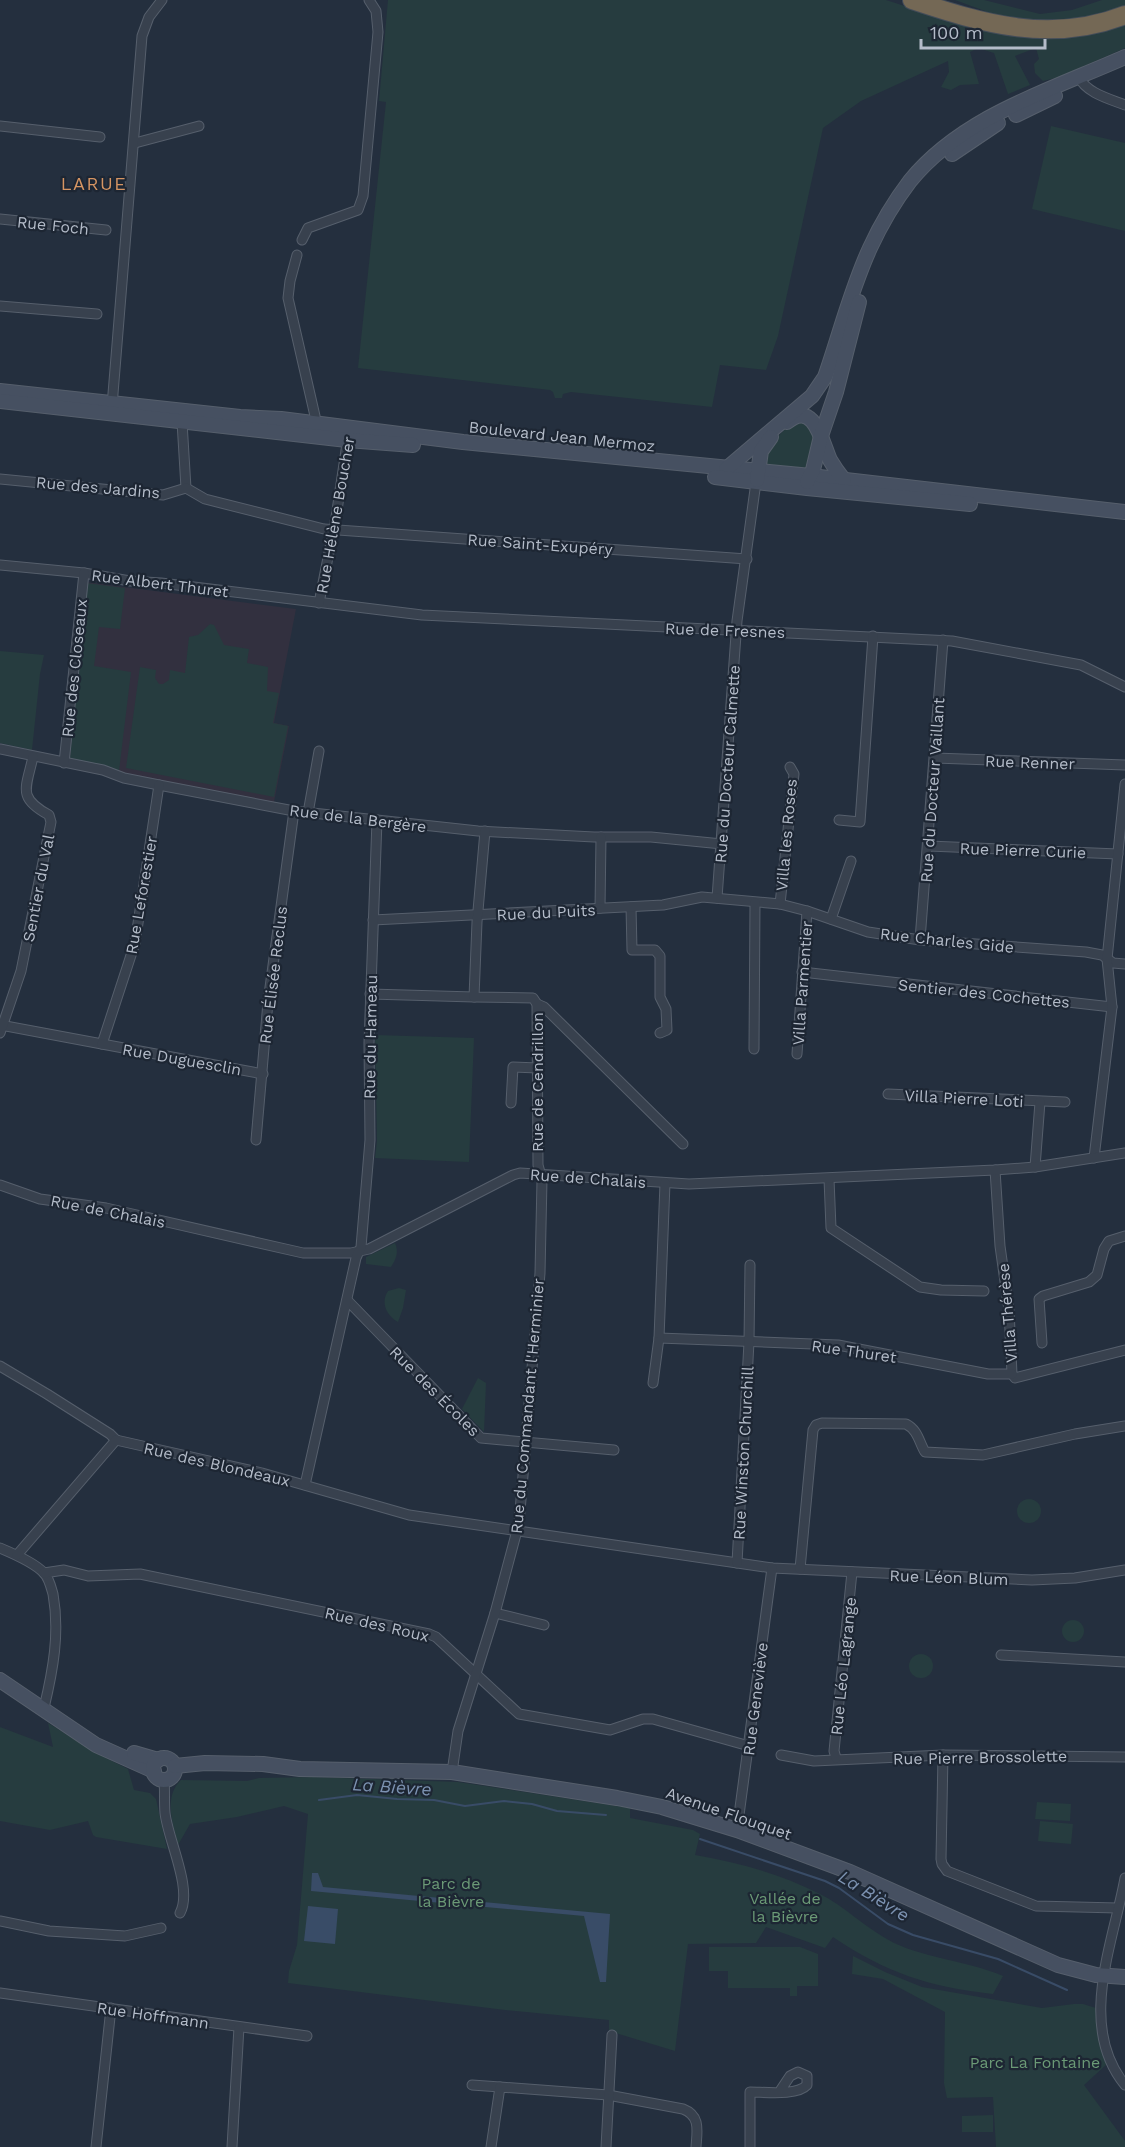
<svg xmlns="http://www.w3.org/2000/svg" width="1125" height="2147" font-family="'Work Sans',sans-serif">
  <style>
    .medical { fill: #32303f }
    .green { fill: #263c3f }
    .water { fill: #394c67 }
    .lines { fill: none; stroke-linecap: round; stroke-linejoin: round }
    .stream { stroke: #394c67; stroke-width: 2 }
    .minor-casing { stroke: #565f6c; stroke-width: 11 }
    .secondary-casing { stroke: #565f6c; stroke-width: 16 }
    .motorway-casing { stroke: #434c59; stroke-width: 20 }
    .minor { stroke: #38414e; stroke-width: 9 }
    .secondary { stroke: #465061; stroke-width: 14 }
    .motorway { stroke: #746855; stroke-width: 18 }
    .labels { text-anchor: middle; stroke-width: 4.5; stroke-linejoin: round; paint-order: stroke }
    .street-label { font-size: 16px; fill: #b4bcc9; stroke: #1d2633 }
    .park-label { font-size: 16px; fill: #6b9a76; stroke: #1d2633 }
    .neighbourhood-label { font-size: 18px; letter-spacing: 1.5px; fill: #d59563; stroke: #1d2633 }
    .water-label { font-size: 18px; font-style: italic; fill: #7c92b1; stroke: #1d2633 }
  </style>
  <rect width="100%" height="100%" fill="#242f3e"/>
  <!-- medical -->
  <path class="medical" d="M85,582l211,27 -22,114 15,3 -15,76 -101,-18 -102,-24 -2,-3z"/>
  <!-- green -->
  <g class="green">
    <path d="M388,0h498l68,22 171,-1v27l-65,29 -17,4 -8,-8 -1,-9 5,-5 -3,-11 -21,8 15,29 -22,9 -14,-41 -16,-5 -8,4 9,32 -19,1 -9,5 -10,-3 8,-15 -1,-11 -87,40 -38,27 -45,208 -12,34 -46,-5 -8,42 -141,-15 -8,2 -1,4h-7l-2,-6 -3,-2 -192,-22 28,-266 -7,-1z"/>
    <path d="M955,0h29l56,14 32,-4 30,-10h23v9c-30,8 -61,17 -93,14 -26,-3 -52,-14 -77,-23z"/>
    <path d="M1051,126l74,17v88l-93,-22z"/>
    <path d="M799,419l14,11c2,12 2,29 -7,38l-42,-4 1,-14 27,-28z"/>
    <path d="M86,583l39,5 -5,41 -21,-2 -5,39 37,6 -12,99 -48,-11 -1,-3z"/>
    <path d="M210,624l4,1 10,20 25,4 -2,14 21,4 -1,24 12,2 -6,30 15,3 -14,71 -148,-29 14,-101 16,3 -1,8 4,6h4l6,-4 1,-10 15,3 4,-36 9,-2z"/>
    <path d="M0,651l44,4 -4,19 -8,76 -32,-7z"/>
    <path d="M375,1035l99,3 -5,124 -94,-4 2,-17z"/>
    <path d="M395,1243c4,9 1,16 -4,24l-25,-3v-7z"/>
    <path d="M399,1288l7,2 -3,18 -5,14c-11,-6 -18,-19 -10,-31z"/>
    <path d="M478,1378l8,5 -2,49 -22,-23z"/>
    <circle cx="1029" cy="1511" r="12"/>
    <circle cx="1073" cy="1631" r="11"/>
    <circle cx="921" cy="1666" r="12"/>
    <path d="M48,1723l52,32 28,14 6,21 16,3 6,6 11,50 -71,-12 -3,-2 -5,-14 -38,9 -50,-9v-94l53,20z"/>
    <path d="M313,1777l145,5 172,26v10l63,12 7,4 -5,21c42,7 85,19 123,38 27,13 48,36 76,50 35,16 74,18 109,33l-10,18c-63,-7 -107,-21 -160,-57l-8,11 -59,-21 -10,16 -68,1 -13,107 -66,-20v-11l-104,-10 -217,-27 1,-12 8,-26 11,-131 -24,-8 -47,11 -47,7 -12,21c-5,-21 -15,-48 3,-65l66,1 12,-3z"/>
    <path d="M1037,1802l34,2 -1,17 -35,-2z"/>
    <path d="M1040,1821l33,3 -2,20 -33,-3z"/>
    <path d="M709,1947h91l18,7v32h-21v10h-7v-8h-62v-17h-19z"/>
    <path d="M853,1956l32,16 37,15 120,21 32,-4h9l16,5 8,55 -23,21 41,56v6h-129l-3,-50 -46,1 -3,-15 1,-71 -62,-33 -31,-5z"/>
    <path d="M993,2115v17h-31v-16z"/>
  </g>
  <!-- water -->
  <g class="water">
    <path d="M312,1873h6l5,14 287,27 -4,68h-6l-16,-66 -273,-25z"/>
    <path d="M308,1906l30,3 -3,35 -31,-3z"/>
  </g>
  <g class="lines">
    <!-- stream -->
    <g class="stream">
      <path d="M319,1800l38,-5 40,4 37,1 31,6 39,-5 28,3 25,7 49,4"/>
      <path d="M700,1839l125,42 14,7 49,36 25,11 85,24 69,31"/>
    </g>
    <defs>
      <g id="minor">
        <path d="M1079,77c7,16 31,22 46,28"/>
        <path d="M0,126l100,11"/>
        <path d="M135,143l64,-17"/>
        <path d="M0,219l106,11"/>
        <path d="M302,240l6,-12 50,-18 5,-14 15,-164 -2,-21 -7,-11"/>
        <path d="M297,255l-7,26 -2,17 27,118v6l-4,4"/>
        <path d="M0,306l97,8"/>
        <path d="M112,406l30,-370 7,-19 13,-17"/>
        <path d="M182,422l4,66"/>
        <path d="M0,479l163,16 23,-7 19,11 119,30 423,30"/>
        <path d="M0,565l84,8 46,8 31,2 261,32 530,26 129,24 44,22"/>
        <path d="M319,603l17,-86 12,-80"/>
        <path d="M0,749l103,21 21,8 35,7 135,26 184,20 116,6h57l71,7"/>
        <path d="M935,758l190,7"/>
        <path d="M64,763l20,-190"/>
        <path d="M308,813l11,-62"/>
        <path d="M839,820l21,2 13,-186"/>
        <path d="M929,846l189,8"/>
        <path d="M717,898l20,-277 19,-139"/>
        <path d="M780,904l14,-130 -4,-7"/>
        <path d="M631,907l1,43h23l5,6v41l6,12 1,21 -7,3"/>
        <path d="M600,908l1,-71"/>
        <path d="M831,919l20,-58"/>
        <path d="M373,920l290,-15 39,-8 78,7 27,7 61,21 52,8 166,12 16,3 11,8 12,1"/>
        <path d="M920,940l23,-300"/>
        <path d="M802,972l310,35"/>
        <path d="M370,994l104,3"/>
        <path d="M537,1004l7,3 139,137"/>
        <path d="M0,1025l102,19 33,-101 24,-158"/>
        <path d="M0,1033l21,-62 30,-149 -2,-7c-32,-17 -23,-27 -16,-58"/>
        <path d="M102,1044l161,30"/>
        <path d="M754,1049l1,-146"/>
        <path d="M797,1054l10,-143"/>
        <path d="M888,1094l177,8"/>
        <path d="M511,1103l2,-36 25,1"/>
        <path d="M256,1140l12,-138 26,-191"/>
        <path d="M1094,1158l18,-151 -5,-48 18,-175"/>
        <path d="M1035,1167l5,-65"/>
        <path d="M995,1170l5,76 9,64 3,64 3,4 110,-28"/>
        <path d="M829,1179l2,49 89,59 21,3 43,1"/>
        <path d="M0,1185l40,14 66,9 197,45h48l18,-4 144,-74 7,-2 169,11 306,-14 40,-3 90,-14"/>
        <path d="M347,1300l134,138 133,12"/>
        <path d="M659,1338l179,7 150,29h24"/>
        <path d="M1042,1343l-3,-44 4,-3 46,-14 8,-7 7,-26 5,-8 16,-5"/>
        <path d="M0,1366l47,28 63,40 6,6"/>
        <path d="M653,1383l6,-45 6,-155"/>
        <path d="M116,1440l146,33 147,42 363,53 260,12 43,-2 50,-8"/>
        <path d="M305,1485l51,-227 5,-11 9,-107 -1,-97 8,-223"/>
        <path d="M0,1548c12,5 35,15 44,25 5,5 7,14 9,21 7,39 0,76 -9,114"/>
        <path d="M17,1555l99,-115"/>
        <path d="M737,1563l12,-221 1,-77"/>
        <path d="M800,1569l13,-139 3,-5 6,-2 84,1c12,6 13,18 19,28l58,3 92,-21 50,-8"/>
        <path d="M44,1573l20,-3 24,6 52,-2 289,60 7,3 83,77 91,16 33,-11h10l96,27"/>
        <path d="M495,1613l49,12"/>
        <path d="M1001,1655l124,7"/>
        <path d="M781,1755l33,6 129,-6 182,2"/>
        <path d="M943,1755l-2,104 1,5 5,7 89,35 82,2"/>
        <path d="M836,1758l-2,-7 18,-179"/>
        <path d="M452,1772l6,-41 37,-118 24,-90 21,-250 2,-93 -4,-15 -1,-161 -4,-6 -59,-1 3,-75 8,-91"/>
        <path d="M164,1780c1,11 0,22 1,33 3,27 28,76 15,100"/>
        <path d="M737,1830l35,-262"/>
        <path d="M1125,1878c-12,66 -48,148 0,207"/>
        <path d="M0,1921l49,10 76,5 36,-8"/>
        <path d="M0,1993l307,43"/>
        <path d="M472,2085l28,2"/>
        <path d="M96,2147l15,-139"/>
        <path d="M232,2147l7,-120"/>
        <path d="M491,2147l9,-60 108,8 75,14c18,7 14,22 13,38"/>
        <path d="M606,2147l6,-112"/>
        <path d="M750,2147v-55c15,0 47,4 57,-7v-9l-9,-4 -8,4 -10,15"/>
      </g>
      <g id="secondary">
        <path d="M1016,115l39,-19"/>
        <path d="M952,154l46,-31"/>
        <path d="M0,391l240,26 41,2 182,23 348,34 314,36"/>
        <path d="M0,401l347,39 66,5"/>
        <path d="M787,422c27,-23 35,20 43,38 4,7 9,14 14,20"/>
        <path d="M726,469l86,-73 13,-19c15,-43 26,-88 45,-129 11,-24 24,-46 40,-67 53,-65 141,-91 215,-124"/>
        <path d="M715,477l92,11 163,16"/>
        <path d="M757,480l4,-29 10,-14"/>
        <path d="M807,482l6,-12 8,-34 15,-44 23,-90"/>
        <path d="M0,1680l96,65 58,26"/>
        <path d="M134,1753l24,7"/>
        <circle cx="164" cy="1769" r="11"/>
        <path d="M175,1766l30,-3 58,1 37,5 152,3 165,26 45,9 75,23 113,42 208,93 38,10 29,2"/>
      </g>
      <path id="motorway" d="M912,0c72,24 139,44 213,15"/>
    </defs>
    <!-- minor casing -->
    <use href="#minor" class="minor-casing"/>
    <!-- secondary casing -->
    <use href="#secondary" class="secondary-casing"/>
    <!-- motorway casing -->
    <use href="#motorway" class="motorway-casing"/>
    <!-- minor -->
    <use href="#minor" class="minor"/>
    <!-- secondary -->
    <use href="#secondary" class="secondary"/>
    <!-- motorway -->
    <use href="#motorway" class="motorway"/>
  </g>
  <g class="labels">
    <!-- street labels -->
    <g class="street-label">
      <text transform="translate(53 225) rotate(6)" y="6">Rue Foch</text>
      <text transform="translate(562 436) rotate(6)" y="6">Boulevard Jean Mermoz</text>
      <text transform="translate(98 487) rotate(5)" y="6">Rue des Jardins</text>
      <text transform="translate(335 515) rotate(-80)" y="6">Rue Hélène Boucher</text>
      <text transform="translate(540 544) rotate(4)" y="6">Rue Saint-Exupéry</text>
      <text transform="translate(160 583) rotate(7)" y="6">Rue Albert Thuret</text>
      <text transform="translate(725 630) rotate(2)" y="6">Rue de Fresnes</text>
      <text transform="translate(74 668) rotate(-84)" y="6">Rue des Closeaux</text>
      <text transform="translate(1030 762) rotate(2)" y="6">Rue Renner</text>
      <text transform="translate(727 764) rotate(-86)" y="6">Rue du Docteur Calmette</text>
      <text transform="translate(932 790) rotate(-86)" y="6">Rue du Docteur Vaillant</text>
      <text transform="translate(358 818) rotate(7)" y="6">Rue de la Bergère</text>
      <text transform="translate(786 835) rotate(-85)" y="6">Villa les Roses</text>
      <text transform="translate(1023 850) rotate(2)" y="6">Rue Pierre Curie</text>
      <text transform="translate(38 888) rotate(-79)" y="6">Sentier du Val</text>
      <text transform="translate(141 895) rotate(-80)" y="6">Rue Leforestier</text>
      <text transform="translate(546 912) rotate(-3)" y="6">Rue du Puits</text>
      <text transform="translate(947 940) rotate(6)" y="6">Rue Charles Gide</text>
      <text transform="translate(273 975) rotate(-83)" y="6">Rue Élisée Reclus</text>
      <text transform="translate(802 983) rotate(-86)" y="6">Villa Parmentier</text>
      <text transform="translate(984 993) rotate(6)" y="6">Sentier des Cochettes</text>
      <text transform="translate(370 1037) rotate(-89)" y="6">Rue du Hameau</text>
      <text transform="translate(182 1059) rotate(10)" y="6">Rue Duguesclin</text>
      <text transform="translate(537 1082) rotate(-90)" y="6">Rue de Cendrillon</text>
      <text transform="translate(964 1098) rotate(3)" y="6">Villa Pierre Loti</text>
      <text transform="translate(588 1178) rotate(4)" y="6">Rue de Chalais</text>
      <text transform="translate(108 1211) rotate(11)" y="6">Rue de Chalais</text>
      <text transform="translate(1007 1313) rotate(-95)" y="6">Villa Thérèse</text>
      <text transform="translate(854 1351) rotate(8)" y="6">Rue Thuret</text>
      <text transform="translate(435 1391) rotate(45)" y="6">Rue des Écoles</text>
      <text transform="translate(527 1406) rotate(-85)" y="6">Rue du Commandant l'Herminier</text>
      <text transform="translate(743 1453) rotate(-87)" y="6">Rue Winston Churchill</text>
      <text transform="translate(217 1464) rotate(13)" y="6">Rue des Blondeaux</text>
      <text transform="translate(949 1577) rotate(2)" y="6">Rue Léon Blum</text>
      <text transform="translate(377 1624) rotate(13)" y="6">Rue des Roux</text>
      <text transform="translate(843 1666) rotate(-84)" y="6">Rue Léo Lagrange</text>
      <text transform="translate(755 1699) rotate(-83)" y="6">Rue Geneviève</text>
      <text transform="translate(980 1757) rotate(-1)" y="6">Rue Pierre Brossolette</text>
      <text transform="translate(729 1813) rotate(19)" y="6">Avenue Flouquet</text>
      <text transform="translate(153 2015) rotate(8)" y="6">Rue Hoffmann</text>
    </g>
    <!-- park labels -->
    <g class="park-label">
      <text x="451" y="1889">Parc de<tspan x="451" dy="18">la Bièvre</tspan></text>
      <text x="785" y="1904">Vallée de<tspan x="785" dy="18">la Bièvre</tspan></text>
      <text x="1035" y="2068">Parc La Fontaine</text>
    </g>
    <!-- neighbourhood labels -->
    <g class="neighbourhood-label">
      <text x="94" y="190">LARUE</text>
    </g>
    <!-- water labels -->
    <g class="water-label">
      <text transform="translate(392 1787) rotate(4)" y="6">La Bièvre</text>
      <text transform="translate(874 1896) rotate(32)" y="6">La Bièvre</text>
    </g>
  </g>
  <!-- scale -->
  <path d="M921 39v9h124v-9" fill="none" stroke="#b4bcc9" stroke-width="3"/>
  <text x="930" y="39" font-size="18" fill="#b4bcc9" stroke="#1d2633" stroke-width="4.5" paint-order="stroke">100 m</text>
</svg>
